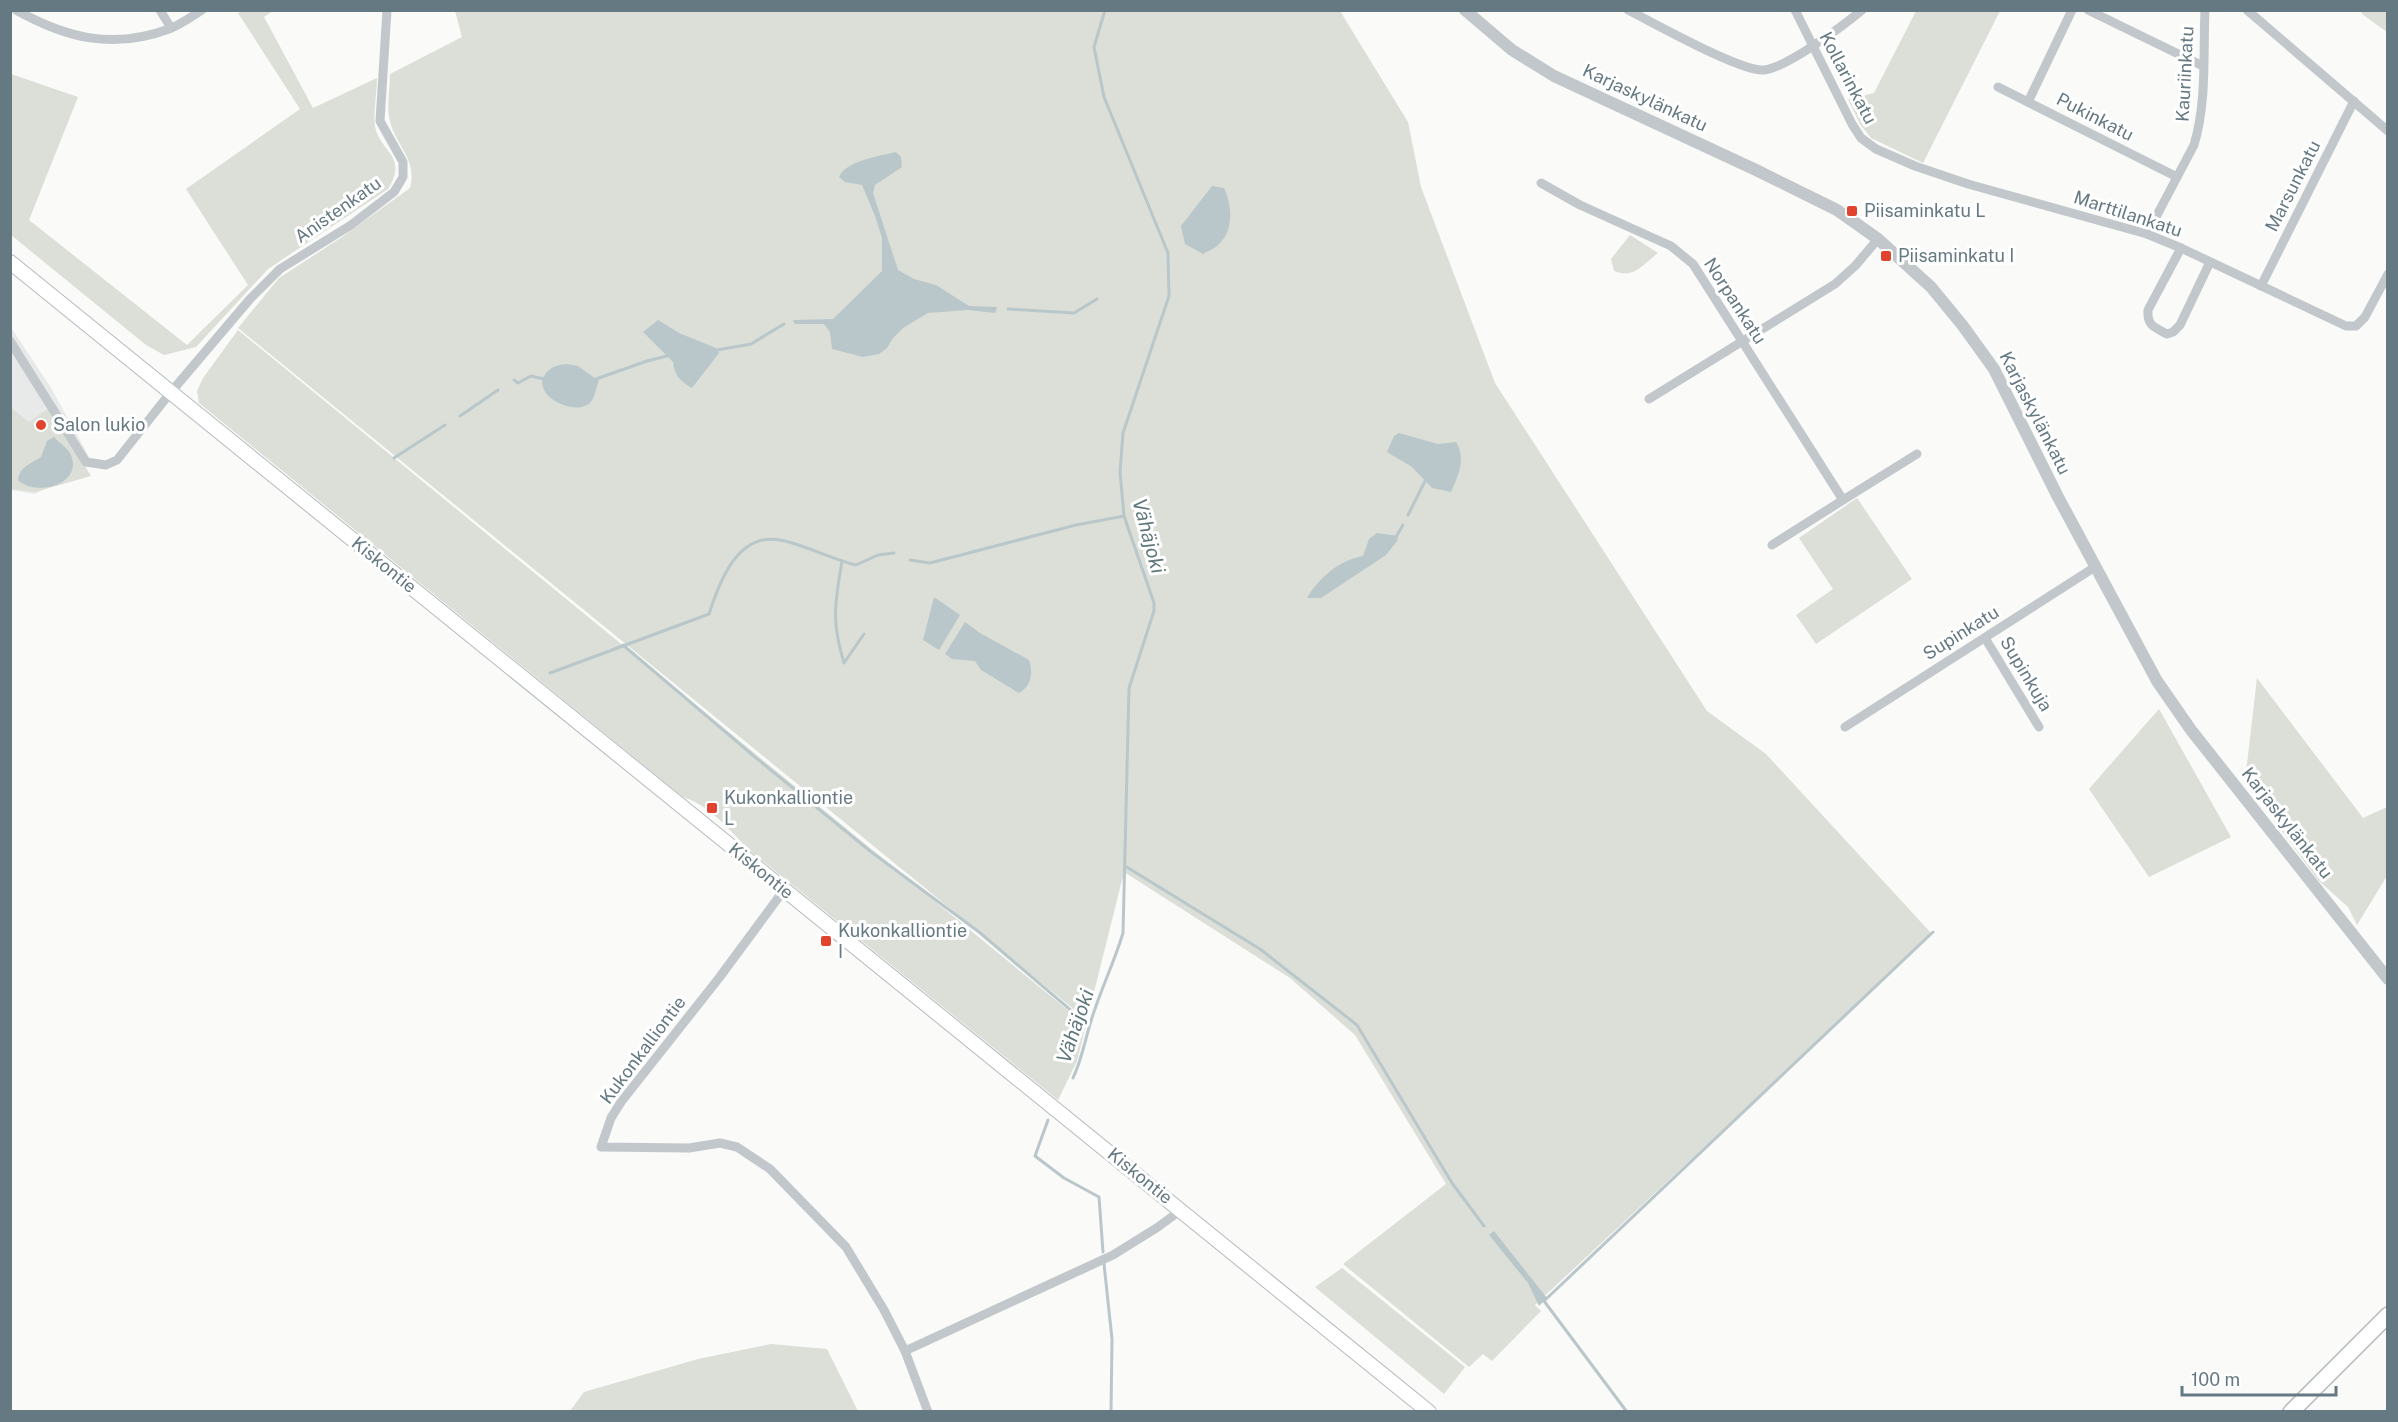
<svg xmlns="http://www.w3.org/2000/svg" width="2398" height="1422" font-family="'Public Sans',sans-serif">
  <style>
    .built { fill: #e8eae9 }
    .green { fill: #dbdfd7 }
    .water { fill: #b9c7ca }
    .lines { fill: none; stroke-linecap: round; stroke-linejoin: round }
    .stream { stroke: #b9c7ca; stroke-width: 3 }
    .secondary-casing { stroke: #b3bbbe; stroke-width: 16 }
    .primary-casing { stroke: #b5bbbe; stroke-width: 18 }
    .minor { stroke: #c1c7ca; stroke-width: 9 }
    .tertiary { stroke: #c1c7ca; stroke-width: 12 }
    .secondary { stroke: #fff; stroke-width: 14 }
    .primary { stroke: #fff; stroke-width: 15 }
    .poi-dot { fill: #e2432f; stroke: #fff; stroke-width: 2 }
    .labels { text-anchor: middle; stroke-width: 6; stroke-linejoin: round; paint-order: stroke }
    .street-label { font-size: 18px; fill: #657982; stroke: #fff }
    .poi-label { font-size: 18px; fill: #657982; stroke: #fff; text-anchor: start }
    .water-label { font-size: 20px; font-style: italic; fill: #60787c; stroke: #fff }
  </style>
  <rect width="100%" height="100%" fill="#fafaf8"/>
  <!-- built -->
  <path class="built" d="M10,326l40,60 43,78 -58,30 -24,-4z"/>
  <!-- green -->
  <g class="green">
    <path d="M243,11h30l-9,6 49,91 64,-30c0,15 -4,33 -2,48 4,26 34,29 13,63l-120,80 -72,78 -32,8 -18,-10 -135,-110v-161l67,23 -49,123 158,125 61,-60 -62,-96 114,-80 -62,-96z"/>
    <path d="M455,11h885l68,111 13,65 74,196 212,328 59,43 166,180 -397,371 6,6 -49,50 -9,-7 -14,13 -126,-103 103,-80 -91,-149 -65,-57 -166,-106 -37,148 -849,-692 41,-50 63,-41 68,-49c8,-30 -16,-43 -21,-71 -2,-14 1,-30 1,-43l72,-37z"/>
    <path d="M1916,11h84l-77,152 -52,-25 -11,-14 -12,-25 26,-6z"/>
    <path d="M2361,11h26v21l-25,-18z"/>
    <path d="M1630,235l28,18c-16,12 -24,26 -44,18l-3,-12z"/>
    <path d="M238,330l848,695 -9,36 -19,39 -310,-251c-18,-19 -39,-44 -65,-52l-484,-394 -2,-12 6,-13z"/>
    <path d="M11,408l18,14 20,-14 42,68 -56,16 -24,-3z"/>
    <path d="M1857,498l55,81 -96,65 -20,-29 37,-26 -34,-51z"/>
    <path d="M2257,678l106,140 24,-11v69l-30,49 -9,-18 -30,-27 -73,-99z"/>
    <path d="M2159,709l72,128 -82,40 -60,-88z"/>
    <path d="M1342,1268l123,99 -21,27 -129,-107z"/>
    <path d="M771,1344l56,5 31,62h-288l14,-19 114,-33z"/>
  </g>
  <!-- water -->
  <g class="water">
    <path d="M896,152l5,5 1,10 -27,18 -2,8 25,77 16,9 22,6 33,21 28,1 -2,6 -27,-3 -40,3 -25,15 -10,10 -6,10 -8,6 -16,3 -31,-8 -2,-17 -6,-8h-29l-2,-4 40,-1 49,-48v-33l-7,-22 -13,-31 -17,-3 -6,-5c6,-16 41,-21 57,-25z"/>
    <path d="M1212,186l12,2c8,17 10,41 -4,55 -4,5 -12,8 -17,11l-18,-10 -4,-18z"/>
    <path d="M658,320l21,13 37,15 3,5 -27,35c-11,-6 -18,-13 -19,-26l-30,-30z"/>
    <path d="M567,364l11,2 21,15c-4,8 -3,15 -9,22 -15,14 -61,-8 -44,-30 6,-7 12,-8 21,-9z"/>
    <path d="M1399,433l39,11 18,-2c10,17 3,32 -5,50l-19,-4 -20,-21 -25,-15 7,-16z"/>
    <path d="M54,437c6,7 16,12 18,21 8,27 -36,39 -54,22 2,-14 13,-16 23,-23l6,-16z"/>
    <path d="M1377,533l21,3 -1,5 -11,14 -65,43h-14c12,-20 32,-38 56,-42l6,-17z"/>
    <path d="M934,597l26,18 -21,35 -16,-10z"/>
    <path d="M965,622l15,11 49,27c4,12 3,26 -10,33l-38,-23 -6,-9 -23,-2 -7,-5z"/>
    <path d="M1494,1231l53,67 -8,8 -11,-23 -39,-48z"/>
  </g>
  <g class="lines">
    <!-- stream -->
    <g class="stream">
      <path d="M1008,309l66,4 23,-14"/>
      <path d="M717,350l34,-6 33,-20"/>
      <path d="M596,379l51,-18 24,-6"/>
      <path d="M514,380l4,3 13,-7 13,3"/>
      <path d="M460,416l38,-26"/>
      <path d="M394,458l51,-33"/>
      <path d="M1408,515l17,-34"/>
      <path d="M1396,537l7,-12"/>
      <path d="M910,560l20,3 146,-38 48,-9"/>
      <path d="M842,561c-7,43 -11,59 2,102l20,-29"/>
      <path d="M623,645l132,112 115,94 109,81 108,92"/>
      <path d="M550,673l159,-59c10,-31 28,-82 71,-74 26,5 50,19 76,25l22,-10 16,-2"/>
      <path d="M1125,866l135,83 97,76 95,158 32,43"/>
      <path d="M1073,1078c9,-19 12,-38 18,-57 9,-30 23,-58 32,-88l6,-245 25,-77v-8l-30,-87 -4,-44 3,-39 46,-137 -1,-43 -64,-156 -10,-50 11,-37"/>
      <path d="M1048,1120l-13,36 29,22 35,19 4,55"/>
      <path d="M1104,1264l8,75 -1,73"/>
      <path d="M1627,1412l-83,-111 389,-369"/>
    </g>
    <defs>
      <path id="secondary" d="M10,262l1419,1150"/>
      <path id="primary" d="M2291,1412l97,-97"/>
    </defs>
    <!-- secondary casing -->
    <use href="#secondary" class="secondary-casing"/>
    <!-- primary casing -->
    <use href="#primary" class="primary-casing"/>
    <!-- minor -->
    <g class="minor">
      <path d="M16,10c50,28 97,40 153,19 11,-4 22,-12 33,-19"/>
      <path d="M160,10l11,18"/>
      <path d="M1628,10c26,13 113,62 136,60 22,-2 79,-44 98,-60"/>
      <path d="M1795,10l57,114 9,14 15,11 39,17 53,18 179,50 34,14 165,78h10l9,-9 23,-43"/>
      <path d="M2088,10l115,56"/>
      <path d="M2247,10l141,121"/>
      <path d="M1998,87l179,90"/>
      <path d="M2028,102l44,-92"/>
      <path d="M1541,183l39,22 91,41 22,18 150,236 -71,45"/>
      <path d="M2147,234l47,-89c13,-43 9,-90 11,-135"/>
      <path d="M2181,248l-33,62c-1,16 6,17 19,24l6,-2 7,-7 30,-63"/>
      <path d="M2261,286l93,-185"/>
      <path d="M10,341l76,121 20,3 11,-5 54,-68 79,-93 30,-30 71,-44 43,-33 9,-15v-15l-23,-41 7,-111"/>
      <path d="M1649,399l186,-115 20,-18 23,-27"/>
      <path d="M1843,500l74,-46"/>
      <path d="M1985,638l54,89"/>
      <path d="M1845,727l250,-160"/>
      <path d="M784,890l-65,88 -98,124 -10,16 -10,29 88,1 31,-5 17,4 33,22 76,78 38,63 21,41 23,61"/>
      <path d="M905,1351l208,-96 45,-28 23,-17"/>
    </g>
    <!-- tertiary -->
    <path class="tertiary" d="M1465,10l47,40 42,26 202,94 81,40 41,29 53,48 32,39 31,43 64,128 99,184 34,49 197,249"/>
    <!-- secondary -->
    <use href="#secondary" class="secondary"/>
    <!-- primary -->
    <use href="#primary" class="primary"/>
  </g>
  <!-- markers -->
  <g class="poi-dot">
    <rect x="1846" y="205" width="12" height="12" rx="3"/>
    <rect x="1880" y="250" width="12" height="12" rx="3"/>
    <circle cx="41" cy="425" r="6"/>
    <rect x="706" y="802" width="12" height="12" rx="3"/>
    <rect x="820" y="935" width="12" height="12" rx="3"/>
  </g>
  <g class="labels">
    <!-- street labels -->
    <g class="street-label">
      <text transform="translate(2185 74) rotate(-87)" y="6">Kauriinkatu</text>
      <text transform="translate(1848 78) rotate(62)" y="6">Kollarinkatu</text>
      <text transform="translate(1645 98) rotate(25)" y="6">Karjaskylänkatu</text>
      <text transform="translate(2095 117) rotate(27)" y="6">Pukinkatu</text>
      <text transform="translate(2293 186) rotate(-63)" y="6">Marsunkatu</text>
      <text transform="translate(338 210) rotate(-35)" y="6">Anistenkatu</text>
      <text transform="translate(2128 214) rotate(18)" y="6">Marttilankatu</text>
      <text transform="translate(1735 301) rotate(57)" y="6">Norpankatu</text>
      <text transform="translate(2035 413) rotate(63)" y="6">Karjaskylänkatu</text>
      <text transform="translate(384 565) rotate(39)" y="6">Kiskontie</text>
      <text transform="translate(1961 633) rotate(-32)" y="6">Supinkatu</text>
      <text transform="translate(2026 674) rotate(59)" y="6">Supinkuja</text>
      <text transform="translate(2287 823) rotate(52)" y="6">Karjaskylänkatu</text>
      <text transform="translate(761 871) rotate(39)" y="6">Kiskontie</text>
      <text transform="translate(643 1050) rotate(-53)" y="6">Kukonkalliontie</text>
      <text transform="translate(1140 1176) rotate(39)" y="6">Kiskontie</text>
    </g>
    <!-- poi labels -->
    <g class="poi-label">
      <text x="1864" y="217">Piisaminkatu L</text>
      <text x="1898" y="262">Piisaminkatu I</text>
      <text x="53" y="431">Salon lukio</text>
      <text x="724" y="804">Kukonkalliontie<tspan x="724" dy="21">L</tspan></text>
      <text x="838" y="937">Kukonkalliontie<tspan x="838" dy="21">I</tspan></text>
    </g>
    <!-- water labels -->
    <g class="water-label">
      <text transform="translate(1149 536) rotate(75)" y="7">Vähäjoki</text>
      <text transform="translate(1075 1026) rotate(-71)" y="7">Vähäjoki</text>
    </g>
  </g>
  <!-- border -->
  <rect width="2398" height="1422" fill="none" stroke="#657982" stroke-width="24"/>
  <!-- scale -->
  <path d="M2182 1386v9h154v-9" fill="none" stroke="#657982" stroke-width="3"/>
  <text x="2191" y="1386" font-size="18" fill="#657982" stroke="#ffffff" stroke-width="4.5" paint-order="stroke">100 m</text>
</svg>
